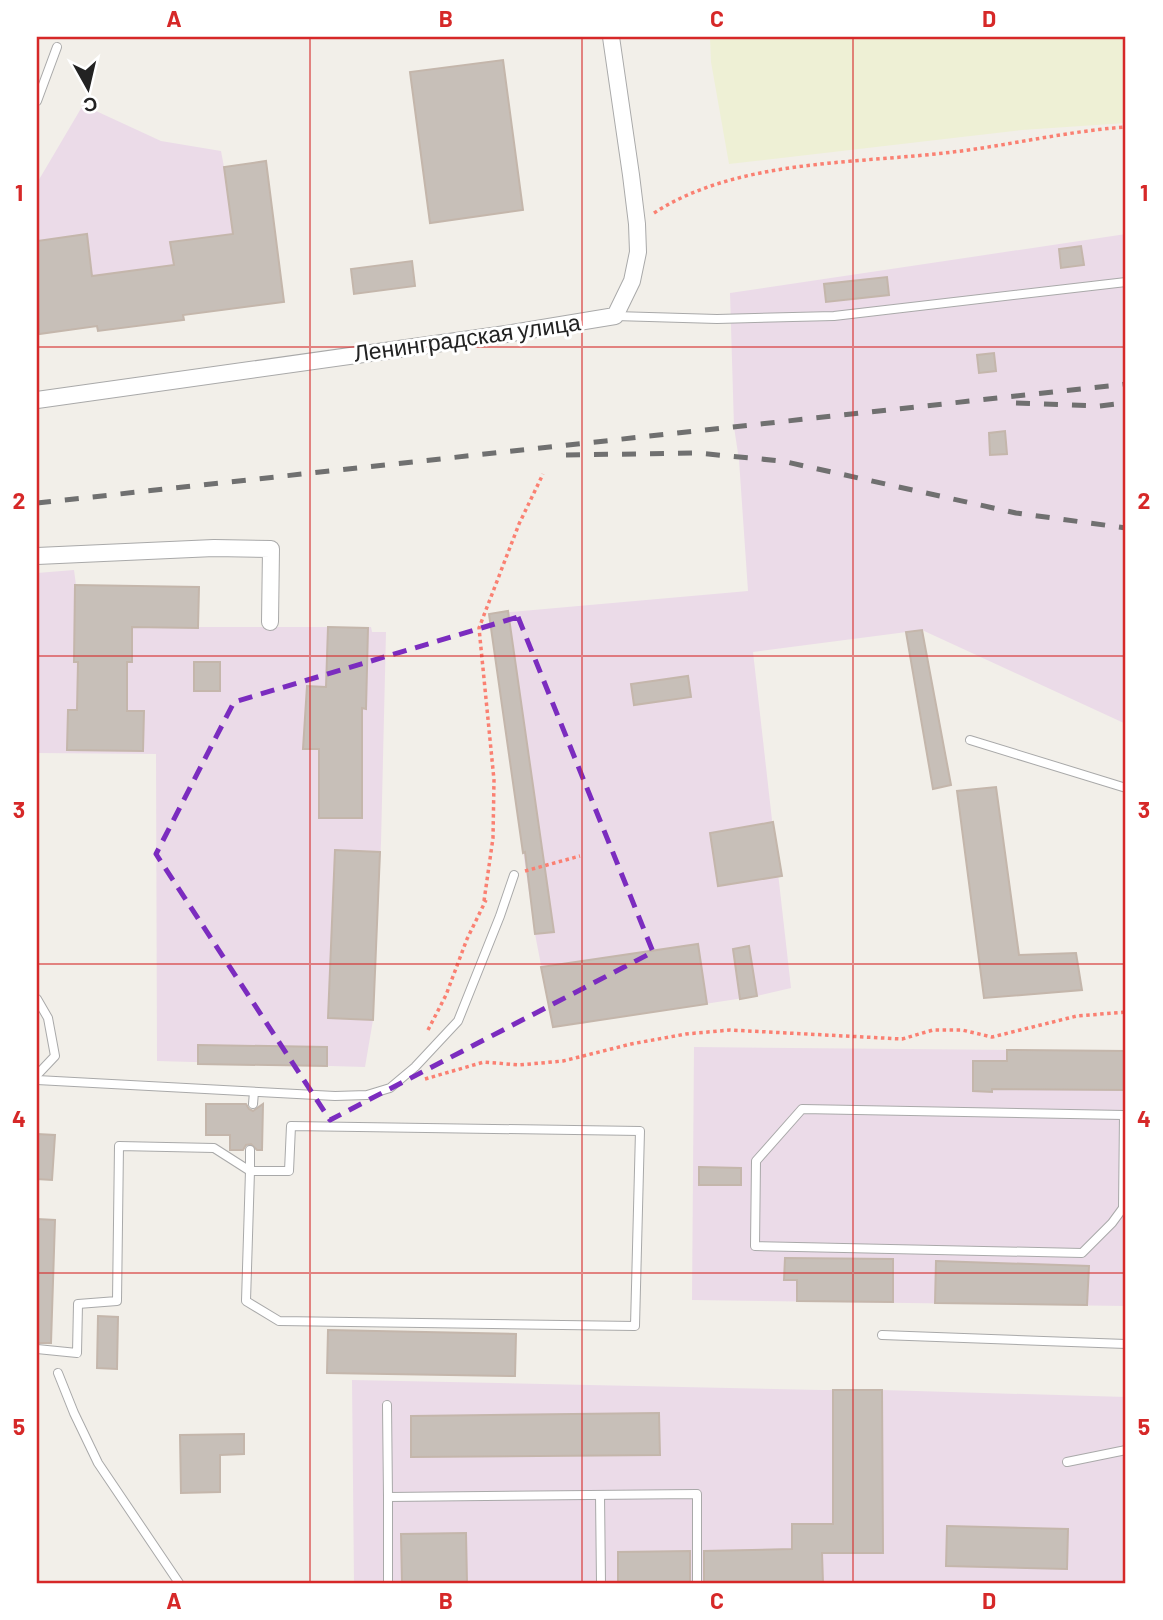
<svg xmlns="http://www.w3.org/2000/svg" width="1163" height="1620" font-family="Barlow,sans-serif">
  <style>
    .industrial { fill: #ebdbe8 }
    .farmland { fill: #eef0d5 }
    .building { fill: #c7bfb8; stroke: #c4b6ab; stroke-width: 2 }
    .lines { fill: none; stroke-linecap: round; stroke-linejoin: round }
    .service-casing { stroke: #a9a9a9; stroke-width: 10 }
    .minor-casing { stroke: #a9a9a9; stroke-width: 18 }
    .path { stroke: #fa8072; stroke-width: 3.5; stroke-dasharray: 3.5 3.5; stroke-linecap: butt }
    .service { stroke: #fff; stroke-width: 8 }
    .minor { stroke: #fff; stroke-width: 16 }
    .rail { stroke: #707070; stroke-width: 5; stroke-dasharray: 14 14; stroke-linecap: butt }
    .marked { fill: none; stroke: #7b2cbf; stroke-width: 5; stroke-dasharray: 14 9; stroke-linejoin: round }
    .grid { fill: none; stroke: #d62828; stroke-width: 2; stroke-opacity: 0.55 }
    .labels { text-anchor: middle; stroke-width: 6; stroke-linejoin: round; paint-order: stroke }
    .street-label { font-size: 23px; fill: #222; stroke: #fff }
    .neatline { fill: none; stroke: #d62828; stroke-width: 2.5 }
    .grid-label { font-size: 23px; text-anchor: middle; font-weight: bold; fill: #d62828 }
  </style>
  <rect width="100%" height="100%" fill="#f2efe9"/>
  <!-- industrial -->
  <g class="industrial">
    <path d="M83,105l78,36 60,10 3,16 42,-6 18,141 -100,13v5l-86,11 -1,-5 -58,8v6h-2v-157z"/>
    <path d="M1126,234v490l-204,-94 -169,22 38,336 -34,8 -204,31 -18,-93 -46,-320 259,-23 -9,-131 -5,-33 -4,-134z"/>
    <path d="M74,570l2,15 123,2v40h172l1,5h14l-5,211 -8,177 -8,47 -208,-6 -1,-307 -119,-1v-180z"/>
    <path d="M694,1047l432,4v255l-434,-6z"/>
    <path d="M352,1380l470,10h60l244,7v186h-772z"/>
  </g>
  <!-- farmland -->
  <path class="farmland" d="M710,37h416v86l-104,7 -293,34 -18,-102z"/>
  <!-- building -->
  <g class="building">
    <path d="M503,60l20,150 -93,13 -20,-151z"/>
    <path d="M266,161l18,141 -101,13 1,5 -86,11 -1,-5 -58,8 -2,-93 50,-7 5,42 82,-11 -4,-23 63,-8 -9,-67z"/>
    <path d="M1081,246l3,19 -23,3 -2,-19z"/>
    <path d="M412,261l3,25 -61,8 -3,-25z"/>
    <path d="M887,277l2,18 -63,7 -2,-18z"/>
    <path d="M994,353l2,18 -17,2 -2,-18z"/>
    <path d="M1005,431l2,23 -17,1 -1,-22z"/>
    <path d="M75,585l124,2 -1,41 -66,-1v35h-5v49h17l-1,40 -76,-1 1,-40h9l1,-48h-4z"/>
    <path d="M508,611l46,321 -19,2 -10,-82 -2,1 -34,-239z"/>
    <path d="M328,627l40,1 -2,81 -4,-1v110h-43v-69h-16l4,-63 19,1z"/>
    <path d="M922,630l29,155 -18,4 -27,-157z"/>
    <rect x="194" y="662" width="26" height="29"/>
    <path d="M688,676l3,21 -57,8 -3,-21z"/>
    <path d="M996,787l23,168 57,-2 6,37 -98,8 -27,-207z"/>
    <path d="M773,822l9,54 -64,10 -8,-53z"/>
    <path d="M335,850l45,2 -7,168 -45,-2z"/>
    <path d="M698,944l9,60 -154,23 -12,-60z"/>
    <path d="M749,946l8,50 -17,3 -7,-50z"/>
    <path d="M198,1045l129,2v19l-129,-2z"/>
    <path d="M1007,1050l119,1v39l-134,-1v3l-19,-1v-30h34z"/>
    <path d="M206,1104h40l3,5 4,2 10,-7 -1,46h-5l-6,-6 -5,1 -3,5h-13v-15h-24z"/>
    <path d="M37,1134l18,1 -3,45 -15,-1z"/>
    <path d="M699,1167l42,1v17h-42z"/>
    <path d="M37,1219l18,1 -4,123h-14z"/>
    <path d="M785,1258l108,1v43l-96,-1v-21h-13z"/>
    <path d="M936,1261l153,5 -2,39 -152,-2z"/>
    <path d="M98,1316l20,1 -1,52 -20,-1z"/>
    <path d="M328,1330l188,4 -1,42 -188,-3z"/>
    <path d="M833,1390h49l1,163h-61l1,30h-119v-32l88,-2v-25h41z"/>
    <path d="M659,1413l1,42 -249,2v-41z"/>
    <path d="M244,1434v20l-24,1v37l-39,1 -1,-58z"/>
    <path d="M947,1526l121,3 -1,40 -121,-3z"/>
    <path d="M466,1533l1,50h-65l-1,-49z"/>
    <path d="M690,1551v32h-72v-31z"/>
  </g>
  <g class="lines">
    <defs>
      <g id="service">
        <path d="M37,101l20,-54"/>
        <path d="M615,316l102,3 117,-3 292,-34"/>
        <path d="M970,740l156,48"/>
        <path d="M37,999l11,19 7,38 -18,19"/>
        <path d="M37,1080l298,16 32,-1 23,-7 25,-21 43,-46 42,-105 14,-41"/>
        <path d="M253,1104l1,-12"/>
        <path d="M802,1109l322,6 -1,93 -11,15 -30,30 -327,-7 1,-85z"/>
        <path d="M882,1335l244,9"/>
        <path d="M37,1349l40,4 1,-49 39,-3 2,-155 95,2 36,23h39l2,-45 349,5 -5,195 -356,-5 -33,-20 4,-130v-21"/>
        <path d="M58,1373l16,40 24,50 81,120"/>
        <path d="M387,1405l1,92"/>
        <path d="M1067,1462l59,-12"/>
        <path d="M600,1495l1,88"/>
        <path d="M388,1583v-86l309,-3v89"/>
      </g>
      <g id="minor">
        <path d="M37,400l469,-66 109,-18 17,-35 6,-29 -1,-28 -6,-49 -20,-138"/>
        <path d="M37,556l177,-8 57,1 -1,73"/>
      </g>
    </defs>
    <!-- service casing -->
    <use href="#service" class="service-casing"/>
    <!-- minor casing -->
    <use href="#minor" class="minor-casing"/>
    <!-- path -->
    <g class="path">
      <path d="M654,213c83,-54 202,-49 299,-61 58,-7 115,-21 173,-25"/>
      <path d="M525,871l55,-15"/>
      <path d="M484,901l9,-63 1,-58 -15,-152 40,-104 24,-50"/>
      <path d="M428,1030l18,-35 21,-56 19,-39"/>
      <path d="M425,1079l59,-17 35,3 44,-4 68,-17 55,-10 44,-4 172,9 31,-9h29l30,7 85,-21 49,-4"/>
    </g>
    <!-- service -->
    <use href="#service" class="service"/>
    <!-- minor -->
    <use href="#minor" class="minor"/>
    <!-- rail -->
    <g class="rail">
      <path d="M1016,403l83,3 27,-3"/>
      <path d="M566,455l131,-2 85,8 234,52 110,15"/>
      <path d="M37,503l1089,-119"/>
    </g>
  </g>
  <!-- marked area -->
  <path class="marked" d="M518,617l135,335 -323,168 -174,-266 78,-152z"/>
  <!-- grid -->
  <path class="grid" d="M310,37v1546M582,37v1546M853,37v1546M37,347h1089M37,656h1089M37,964h1089M37,1273h1089"/>
  <g class="labels">
    <!-- street labels -->
    <g class="street-label">
      <text transform="translate(467 338) rotate(-8)" y="8">Ленинградская улица</text>
    </g>
  </g>
  <!-- border -->
  <rect width="1163" height="1620" fill="none" stroke="#ffffff" stroke-width="77"/>
  <!-- north arrow -->
  <g transform="translate(88 88) rotate(172)" stroke="#ffffff" stroke-width="5" paint-order="stroke">
  <path d="M0-5L12 26L0 18L-12 26Z" fill="#222222"/>
  <text y="-10" font-size="19" font-weight="bold" text-anchor="middle" fill="#222222">С</text>
  </g>
  <rect x="38" y="38" width="1086" height="1544" class="neatline"/>
  <g class="grid-label">
    <text x="174" y="27">A</text>
    <text x="446" y="27">B</text>
    <text x="717" y="27">C</text>
    <text x="989" y="27">D</text>
    <text x="19" y="201">1</text>
    <text x="1144" y="201">1</text>
    <text x="19" y="509">2</text>
    <text x="1144" y="509">2</text>
    <text x="19" y="818">3</text>
    <text x="1144" y="818">3</text>
    <text x="19" y="1127">4</text>
    <text x="1144" y="1127">4</text>
    <text x="19" y="1435">5</text>
    <text x="1144" y="1435">5</text>
    <text x="174" y="1609">A</text>
    <text x="446" y="1609">B</text>
    <text x="717" y="1609">C</text>
    <text x="989" y="1609">D</text>
  </g>
</svg>
